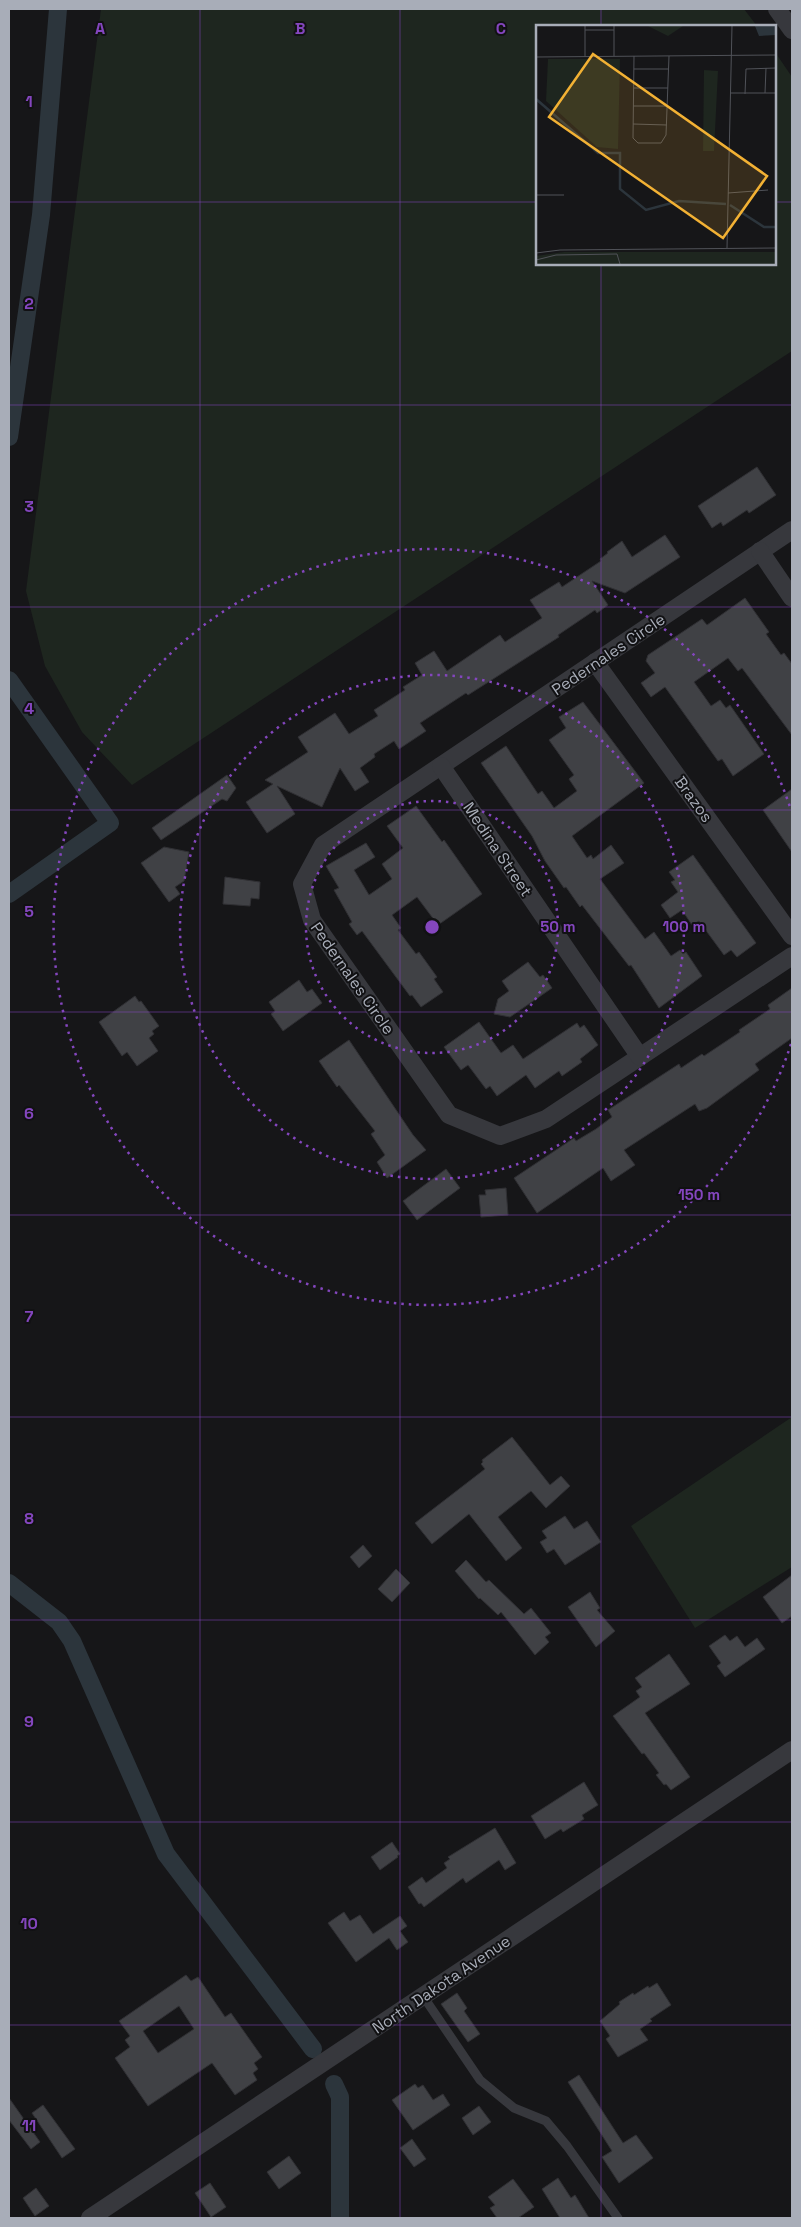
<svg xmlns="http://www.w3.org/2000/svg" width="801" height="2227" font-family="'Space Grotesk',sans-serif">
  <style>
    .green { fill: #1e261f }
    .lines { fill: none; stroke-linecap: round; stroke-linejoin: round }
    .canal { stroke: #2c353c; stroke-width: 18 }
    .building { fill: #404145; stroke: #303034; fill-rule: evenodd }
    .lane { stroke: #37383d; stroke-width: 9 }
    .street { stroke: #37383d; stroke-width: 18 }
    .grid { fill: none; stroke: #8446be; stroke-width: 1; stroke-opacity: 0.55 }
    .ring { fill: none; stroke: #8446be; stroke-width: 2.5; stroke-dasharray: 2.5 5 }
    .labels { text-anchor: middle; stroke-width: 4; stroke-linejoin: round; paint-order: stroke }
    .street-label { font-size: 16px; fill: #a8adb8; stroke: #111113 }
    .inset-river { fill: none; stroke: #2c353c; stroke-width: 2.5 }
    .inset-road { fill: none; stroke: #505258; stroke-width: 1 }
    .view { fill: #f2b134; fill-opacity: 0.15; stroke: #f2b134; stroke-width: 2.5 }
    .inset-edge { fill: none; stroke: #a8adb8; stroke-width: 2.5 }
    .grid-label { font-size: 16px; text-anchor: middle; font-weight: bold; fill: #8446be; stroke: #111113; stroke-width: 4; stroke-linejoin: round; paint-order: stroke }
    .centre { fill: #8446be; stroke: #111113; stroke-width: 2.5 }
    .ring-label { font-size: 15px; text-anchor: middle; font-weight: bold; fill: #8446be; stroke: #111113; stroke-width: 4; stroke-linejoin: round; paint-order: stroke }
  </style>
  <rect width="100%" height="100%" fill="#161618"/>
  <!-- green -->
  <g class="green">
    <path d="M101,9h643l13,17h-220v238h238v-212l17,25v274l-660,434 -50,-53 -37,-66 -19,-75z"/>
    <path d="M792,1417v150l-97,61 -64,-102z"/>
  </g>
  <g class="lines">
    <!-- canal -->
    <g class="canal">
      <path d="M9,437l32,-222 17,-206"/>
      <path d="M9,680l101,143 -101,71"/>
      <path d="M9,1583l50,39 13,19 94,213 147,195"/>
      <path d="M334,2084l6,13v121"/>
    </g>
  </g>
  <!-- building -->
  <g class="building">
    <path d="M757,467l19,28 -27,18 -2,-3 -24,16 -2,-4 -9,6 -14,-22z"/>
    <path d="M665,535l15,22 -55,36 -33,-12 16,24 -11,8 -2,-3 -37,25 1,2 -91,58 -2,-2 -46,30 6,8 -27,18 -5,-8 -20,13 1,3 -15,11 9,14 -14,9 -15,-23 -18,39 -45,-21 18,28 -28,19 -21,-31 27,-18 -8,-4 43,-28 -10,-15 37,-24 14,21 29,-18 -4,-6 31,-20 -2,-3 19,-12 -7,-12 19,-12 13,20 53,-36 5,7 37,-24 -12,-18 29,-18 3,5 39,-26 -1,-2 8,-6 -1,-1 15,-11 10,16z"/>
    <path d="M745,598l24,34 -3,2 15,21 3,-2 8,11v71l-50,-67 -4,3 -10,-13 -34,24 17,24 9,-6 6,8 4,-3 34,49 -31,22 -11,-17 -4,2 -53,-74 -14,10 -10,-14 14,-10 -9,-12 2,-6 54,-36 5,6z"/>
    <path d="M583,702l61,81 -72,53 15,22 4,-3 2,4 18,-14 13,18 -24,16 45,60 9,-7 17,24 9,-6 3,4 3,-2 16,24 -43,32 -28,-43 -2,1 -37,-48 -10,-13 -2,2 -14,-20 -2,1 -19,-27 -13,-25 -51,-73 25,-17 32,48 4,-3 12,17 23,-17 -8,-12 5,-4 -25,-35 17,-12 -7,-11z"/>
    <path d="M227,775l9,13 -9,13 -5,-2 -61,41 -9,-12z"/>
    <path d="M792,789v63l-29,-42z"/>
    <path d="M416,806l26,36 2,-2 38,54 -44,31 -21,-28 -25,18 9,13 -3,2 18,24 3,-2 18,25 -3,2 9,13 -22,15 -9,-12 -2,1 -48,-65 -5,4 -8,-11 3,-2 -18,-32 5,-2 -13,-22 40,-23 9,14 -21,13 15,25 23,-16 -10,-15 21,-16 -16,-22z"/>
    <path d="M164,847l25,5 -5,29 -9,6 5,7 -11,8 -28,-39z"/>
    <path d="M693,855l63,88 -19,14 -6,-7 -7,5 -25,-34 -7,4 -10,-15 -12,8 -9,-13 17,-13 -7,-10 4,-2 -6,-8z"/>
    <path d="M225,877l35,5 -1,17 -8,-1 -1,8 -27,-2z"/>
    <path d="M528,962l12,15 3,-2 9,13 -42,29 -16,-3 4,-15 11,-8 -7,-10z"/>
    <path d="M299,980l8,12 5,-3 10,14 -39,28 -12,-17 4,-3 -6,-9z"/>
    <path d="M792,988v50l-37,26 4,6 -52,38 -8,3 -4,-7 -71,46 11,15 -24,16 -8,-13 -66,45 -23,-35 60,-40 2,3 20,-12 16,-12 -4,-7 71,-46 2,4 21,-14 2,2 36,-24 -1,-2 31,-21 -2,-4z"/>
    <path d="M135,996l4,6 2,-1 18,25 -7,5 2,3 -5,4 9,13 -21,15 -10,-14 -5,4 -23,-34z"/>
    <path d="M479,1022l22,31 12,-8 10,14 54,-36 3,5 4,-3 14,20 -18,14 2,3 -20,14 -3,-5 -24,17 -9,-13 -29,21 -7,-10 -4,3 -18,-24 -7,5 -17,-23z"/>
    <path d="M349,1040l64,95 13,15 -39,28 -10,-16 8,-7 -14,-21 4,-3 -36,-46 -2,2 -18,-26z"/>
    <path d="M446,1169l14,19 -43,32 -14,-19z"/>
    <path d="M506,1188l2,27 -27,2 -2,-22h7l-1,-5z"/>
    <path d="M512,1437l38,48 11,-9 9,10 -24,22 -15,-17 -33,26 24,31 -16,13 -37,-47 -37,30 -17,-21 70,-54 -4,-5 2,-2 -1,-2z"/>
    <path d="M565,1516l9,13 13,-8 14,21 -36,23 -11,-16 -7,4 -7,-11 7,-4 -5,-7z"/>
    <path d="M363,1545l9,11 -13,12 -9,-11z"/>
    <path d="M466,1560l20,22 3,-2 35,34 7,-6 20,25 -6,4 4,5 -14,13 -34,-43 -3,3 -18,-17 -1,1 -24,-28z"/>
    <path d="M396,1569l14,14 -18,19 -14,-13z"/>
    <path d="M792,1575v41l-10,7 -19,-26z"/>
    <path d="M590,1592l10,16 -3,2 18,21 -19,16 -28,-40z"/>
    <path d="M725,1635l5,6 7,-5 8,11 12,-9 8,11 -40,28 -8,-11 4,-3 -12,-17z"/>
    <path d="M669,1654l21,30 -45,29 45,64 -19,13 -5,-6 -2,1 -8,-10 3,-2 -15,-20 -2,1 -29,-38 27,-19 -4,-6 6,-4 -7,-9z"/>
    <path d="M584,1782l14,23 -16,10 2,4 -21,13 -2,-3 -16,10 -14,-23z"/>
    <path d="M495,1828l21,35 -11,7 -6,-10 -33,23 -3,-5 -39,29 -3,-4 -2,1 -11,-17 14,-10 4,6 21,-15 -3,-5 6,-4 -2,-2z"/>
    <path d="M392,1842l8,12 -3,2 1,1 -18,13 -9,-13z"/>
    <path d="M344,1912l6,9 10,-6 13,19 27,-18 7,10 -7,5 8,11 -11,8 -8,-12 -33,24 -28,-39z"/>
    <path d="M186,1975l5,6 7,-4 27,40 6,-4 31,44 -8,6 4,6 -5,4 4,7 -22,15 -23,-32 -64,43 -33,-48 15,-11 -5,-7 5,-4 -11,-15zM179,2006l15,23 -36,24 -15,-22z"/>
    <path d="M657,1983l14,22 -21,14 2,2 -12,8 8,11 -30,17 -12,-18 4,-3 -10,-15 20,-17 -1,-2 14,-9 1,2 14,-9 1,2z"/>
    <path d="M457,1993l10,15 -3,3 16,23 -12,8 -27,-38z"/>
    <path d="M579,2075l44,68 13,-8 17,23 -34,25 -17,-26 10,-6 -44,-69z"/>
    <path d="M415,2084l3,4 5,-3 10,15 10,-6 7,11 -37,25 -21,-30z"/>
    <path d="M9,2098l31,44 -9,7 -22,-29z"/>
    <path d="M43,2105l32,44 -13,9 -30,-45z"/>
    <path d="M479,2106l12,16 -18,13 -11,-17z"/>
    <path d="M412,2139l14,20 -12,8 -14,-19z"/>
    <path d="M289,2156l12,17 -22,16 -12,-17z"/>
    <path d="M558,2178l13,20 4,-3 14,23h-29l-18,-29z"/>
    <path d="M513,2179l21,28 -16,11h-21l-7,-10 5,-3 -7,-8z"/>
    <path d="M210,2183l16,24 -15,10 -16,-24z"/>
    <path d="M36,2188l13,18 -14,10 -12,-18z"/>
  </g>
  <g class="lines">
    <!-- lane -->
    <path class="lane" d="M423,1996l57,84 34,28 32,13 21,25 51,72"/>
    <!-- street -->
    <g class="street">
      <path d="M777,9l15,21"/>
      <path d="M792,530l-469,315 -21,39 10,36 137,195 51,21 46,-17 246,-163"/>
      <path d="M760,551l32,47"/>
      <path d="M595,662l197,274"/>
      <path d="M441,766l199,291"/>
      <path d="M90,2218l702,-468"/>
    </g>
  </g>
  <!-- grid -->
  <path class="grid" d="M200,9v2209M400,9v2209M601,9v17M9,202h528M775,202h17M601,264v1954M9,405h783M9,607h783M9,810h783M9,1012h783M9,1215h783M9,1417h783M9,1620h783M9,1822h783M9,2025h783"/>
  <!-- distance rings -->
  <g class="ring">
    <circle cx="432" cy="927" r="126"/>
    <circle cx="432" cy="927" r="252"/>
    <path d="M791 1044A378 378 0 1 1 791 810"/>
  </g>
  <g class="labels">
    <!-- street labels -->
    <g class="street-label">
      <text transform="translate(608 654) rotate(-34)" y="6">Pedernales Circle</text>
      <text transform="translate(694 799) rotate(54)" y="6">Brazos</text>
      <text transform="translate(498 849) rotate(56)" y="6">Medina Street</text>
      <text transform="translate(353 978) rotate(55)" y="6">Pedernales Circle</text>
      <text transform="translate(441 1984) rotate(-34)" y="6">North Dakota Avenue</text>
    </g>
  </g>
  <!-- overview -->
  <g transform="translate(536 25)">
    <rect width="240" height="240" fill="#161618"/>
    <path d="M112,1h35l-15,10zM12,34h72l-2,90 -21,-2 -51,-46zM168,45l14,1 -4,80h-11zM28,227h212v12h-240v-8z" fill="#1e261f"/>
    <path d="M219,1h21v9l-17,1z" fill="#2c353c"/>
    <path class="inset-river" d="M0,74l62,54h22v36l26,21 33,-9 47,3M194,180l34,22h12"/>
    <path class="inset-road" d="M78,1v30M49,5h29M98,31l-1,82 5,5h23l5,-8 3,-79M0,32l240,-2M49,32v-31M98,44h34M98,63h34M194,68h46M229,68l1,-25M209,69l1,-25 30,-1M97,81h34M97,99l34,1M192,168l40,-3M0,170h28M191,223l5,-222M0,228l24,-3 216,-2M0,235l20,-5 61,-1 3,10"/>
    <path class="view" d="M57,29l174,122 -44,62 -174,-121z"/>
    <rect width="240" height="240" class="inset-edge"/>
  </g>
  <g class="grid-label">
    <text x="100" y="34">A</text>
    <text x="300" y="34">B</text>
    <text x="501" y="34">C</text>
    <text x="29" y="107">1</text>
    <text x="29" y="309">2</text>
    <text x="29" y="512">3</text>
    <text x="29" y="714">4</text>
    <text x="29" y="917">5</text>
    <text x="29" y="1119">6</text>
    <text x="29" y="1322">7</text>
    <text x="29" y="1524">8</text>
    <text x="29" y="1727">9</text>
    <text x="29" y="1929">10</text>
    <text x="29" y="2131">11</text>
  </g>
  <circle cx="432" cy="927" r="8" class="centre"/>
  <g class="ring-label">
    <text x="558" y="932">50 m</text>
    <text x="684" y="932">100 m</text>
    <text x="699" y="1200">150 m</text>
  </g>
  <!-- border -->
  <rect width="801" height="2227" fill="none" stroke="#a8adb8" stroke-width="20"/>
</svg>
